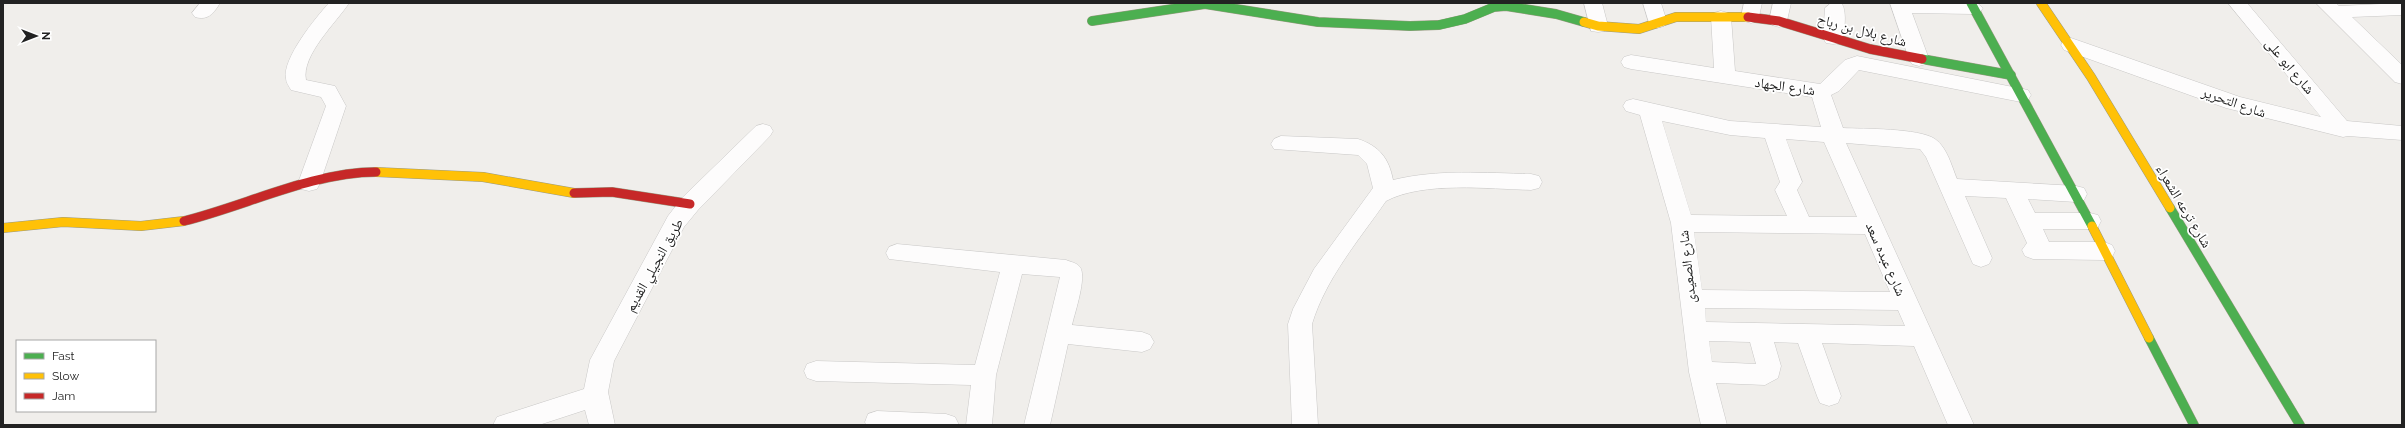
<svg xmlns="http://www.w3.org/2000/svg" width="2405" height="428" font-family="Raleway,'Noto Naskh Arabic',sans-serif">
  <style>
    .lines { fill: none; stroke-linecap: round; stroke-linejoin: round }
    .street-casing { stroke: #c9c8c7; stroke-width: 1 }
    .fast-casing { stroke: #999a82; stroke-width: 10 }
    .slow-casing { stroke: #999a82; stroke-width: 10 }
    .jam-casing { stroke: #999a82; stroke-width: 10 }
    .street { fill: #fdfcfc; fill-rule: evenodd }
    .fast { stroke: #4caf50; stroke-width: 9 }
    .slow { stroke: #ffc107; stroke-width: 9 }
    .jam { stroke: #c62828; stroke-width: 9 }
    .labels { text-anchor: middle; stroke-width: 3.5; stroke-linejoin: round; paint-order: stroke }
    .street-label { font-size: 14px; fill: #222; stroke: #fff }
  </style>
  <rect width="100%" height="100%" fill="#f0eeeb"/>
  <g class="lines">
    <defs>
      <g id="street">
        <path d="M200,3h20c-6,10 -12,18 -25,14l-3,-4z"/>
        <path d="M329,3h20c-12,19 -48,52 -43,77l29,6 11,20 -26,77 -3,6 -8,2 -8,-2 -3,-6 28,-77 -5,-9 -30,-7c-2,-4 -5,-7 -5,-12 -4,-19 30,-61 43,-75z"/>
        <path d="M1584,3h18l6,23 -3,5 -7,1 -7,-1z"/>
        <path d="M1643,3h18l6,19 -3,4 -7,2 -7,-2z"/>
        <path d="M1744,3h18l-4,18 -7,2 -7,-2 -3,-4z"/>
        <path d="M1773,3h18l-5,22 -7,2 -7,-2 -3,-4z"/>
        <path d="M1831,3l11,1c5,8 3,30 -2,39l-7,1 -7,-1 -3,-5 2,-30z"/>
        <path d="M1890,3h87l6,5 -3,4 -7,2 -61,-1 17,46 -3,5 -7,2 -7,-2 -3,-5z"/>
        <path d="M2228,3h19l100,118 55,5v14l-54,-4 -5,1 -117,-29 -162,-58 -3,-5 3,-5 7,-2 169,59 81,20z"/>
        <path d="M2316,3h20l3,3 63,-3v12l-50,2 50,48v19l-7,-2z"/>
        <path d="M1721,11l7,2 3,4 4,54 85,13 25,-24 12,-4 171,34 3,5 -3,5 -7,2 -162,-32 -20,21 -8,4 12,33c20,1 76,0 92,11 12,8 17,28 22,40l119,7 8,2 3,6 -3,6 -8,2 -48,-3 7,14h55l8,2 3,6 -3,6 -8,2h-47l6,13h55l8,3 3,6 -3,6 -8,3 -71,-1 -8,-3 -3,-6 5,-7 -21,-45 -41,-2 27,62 -3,6 -8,3 -8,-3 -47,-107 -6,-8 -74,-6 128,282h-26l-34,-79 -92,-3 19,53 -3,7 -9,3 -9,-3 -3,-7 -19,-53 -24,-1 7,24 -3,12 -13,7 -49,-2 11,42h-26l-12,-53 -18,-149 -31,-108 -14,-4 -3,-5 3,-5 7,-2 97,22 91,6 -9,-30 -181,-28 -7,-2 -3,-5 3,-5 7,-2 83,13 -3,-51 3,-4zM1662,121l68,14 35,3 15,44 -5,8 12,26 -96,-1zM1786,139l38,3 33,75h-48l-12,-27 5,-8zM1694,232l171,2 25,58 -188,-2zM1705,308l193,2 7,16 -199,-4zM1709,341l41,1 6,22 -44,-2z"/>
        <path d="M763,124l7,2 3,5 -3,5 -72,74 -14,17 -70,134 -6,31 7,33h-26l-4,-15 -46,15h-46l4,-8 87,-28 6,-29 78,-144 14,-18 74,-72z"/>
        <path d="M1281,136l77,3c21,7 31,19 35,41 45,-11 92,-7 138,-6l8,2 3,6 -3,6 -8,2c-43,-1 -107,-9 -145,11 -27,39 -60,77 -74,123l6,101h-26l-4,-101 5,-15 21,-40 59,-81 -6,-24 -9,-9 -84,-6 -3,-5 3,-5z"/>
        <path d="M897,244l169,16c5,2 11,3 14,7 7,10 -5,45 -8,58l70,7 8,3 4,7 -4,7 -8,3 -74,-8 -18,81h-26l36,-148 -38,-3 -26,101 -4,50h-26l5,-40 -155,-4 -9,-3 -3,-7 3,-7 9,-3 159,4 25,-93 -111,-13 -3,-6 3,-6z"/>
        <path d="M877,411l69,3 9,3 4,8h-93l-1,-3 3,-8z"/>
      </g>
      <g id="fast">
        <path d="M1971,3l121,223"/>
        <path d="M1092,21l113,-17 113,18 92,4 29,-1 26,-6 29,-12 12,-1 50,8 28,8"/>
        <path d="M1922,59l89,16"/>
        <path d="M2170,208l130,217"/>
        <path d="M2149,338l45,87"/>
      </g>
      <g id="slow">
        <path d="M2041,3l50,74 79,131"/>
        <path d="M1584,22l14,4 41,3 37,-12h72"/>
        <path d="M376,172l107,5 91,16"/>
        <path d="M2092,226l57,112"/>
        <path d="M3,228l60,-6 78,4 43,-5"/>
      </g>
      <g id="jam">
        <path d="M1748,17l31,4 91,28 52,10"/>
        <path d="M574,193l38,-1 78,12"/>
        <path d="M184,221c61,-15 129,-49 192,-49"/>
      </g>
    </defs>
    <!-- street casing -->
    <use href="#street" class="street-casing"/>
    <!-- fast casing -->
    <use href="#fast" class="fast-casing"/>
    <!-- slow casing -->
    <use href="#slow" class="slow-casing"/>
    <!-- jam casing -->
    <use href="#jam" class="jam-casing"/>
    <!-- street -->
    <use href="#street" class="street"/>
    <!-- fast -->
    <use href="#fast" class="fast"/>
    <!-- slow -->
    <use href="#slow" class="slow"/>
    <!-- jam -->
    <use href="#jam" class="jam"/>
  </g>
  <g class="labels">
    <!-- street labels -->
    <g class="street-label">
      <text transform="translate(1862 30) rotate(15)" y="5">شارع بلال بن رباح</text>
      <text transform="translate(2290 66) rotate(50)" y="5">شارع ابو على</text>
      <text transform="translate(1785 86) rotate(8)" y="5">شارع الجهاد</text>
      <text transform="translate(2234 102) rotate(19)" y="5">شارع التحرير</text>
      <text transform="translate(2184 206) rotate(59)" y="5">شارع ترعه الشعراء</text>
      <text transform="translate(1886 259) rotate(66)" y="5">شارع عبده سعد</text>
      <text transform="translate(654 265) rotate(-61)" y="5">طريق النجيلي القديم</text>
      <text transform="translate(1687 267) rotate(-96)" y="5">شارع الصعيدى</text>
    </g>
  </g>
  <!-- border -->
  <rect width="2405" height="428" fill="none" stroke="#222222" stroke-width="8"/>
  <!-- legend -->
  <rect x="16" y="340" width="140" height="72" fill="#ffffff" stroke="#a7a7a7"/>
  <rect x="24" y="353" width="20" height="6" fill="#4caf50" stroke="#a7a7a7"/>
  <text x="52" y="360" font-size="12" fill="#222222">Fast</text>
  <rect x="24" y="373" width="20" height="6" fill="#ffc107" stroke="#a7a7a7"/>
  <text x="52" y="380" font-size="12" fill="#222222">Slow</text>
  <rect x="24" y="393" width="20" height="6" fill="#c62828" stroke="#a7a7a7"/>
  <text x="52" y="400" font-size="12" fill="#222222">Jam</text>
  <!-- north arrow -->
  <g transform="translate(36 36) rotate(90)" stroke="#ffffff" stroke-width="3" paint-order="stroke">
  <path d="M0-3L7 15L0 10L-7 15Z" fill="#222222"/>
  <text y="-6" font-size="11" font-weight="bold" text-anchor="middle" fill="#222222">N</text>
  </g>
</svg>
